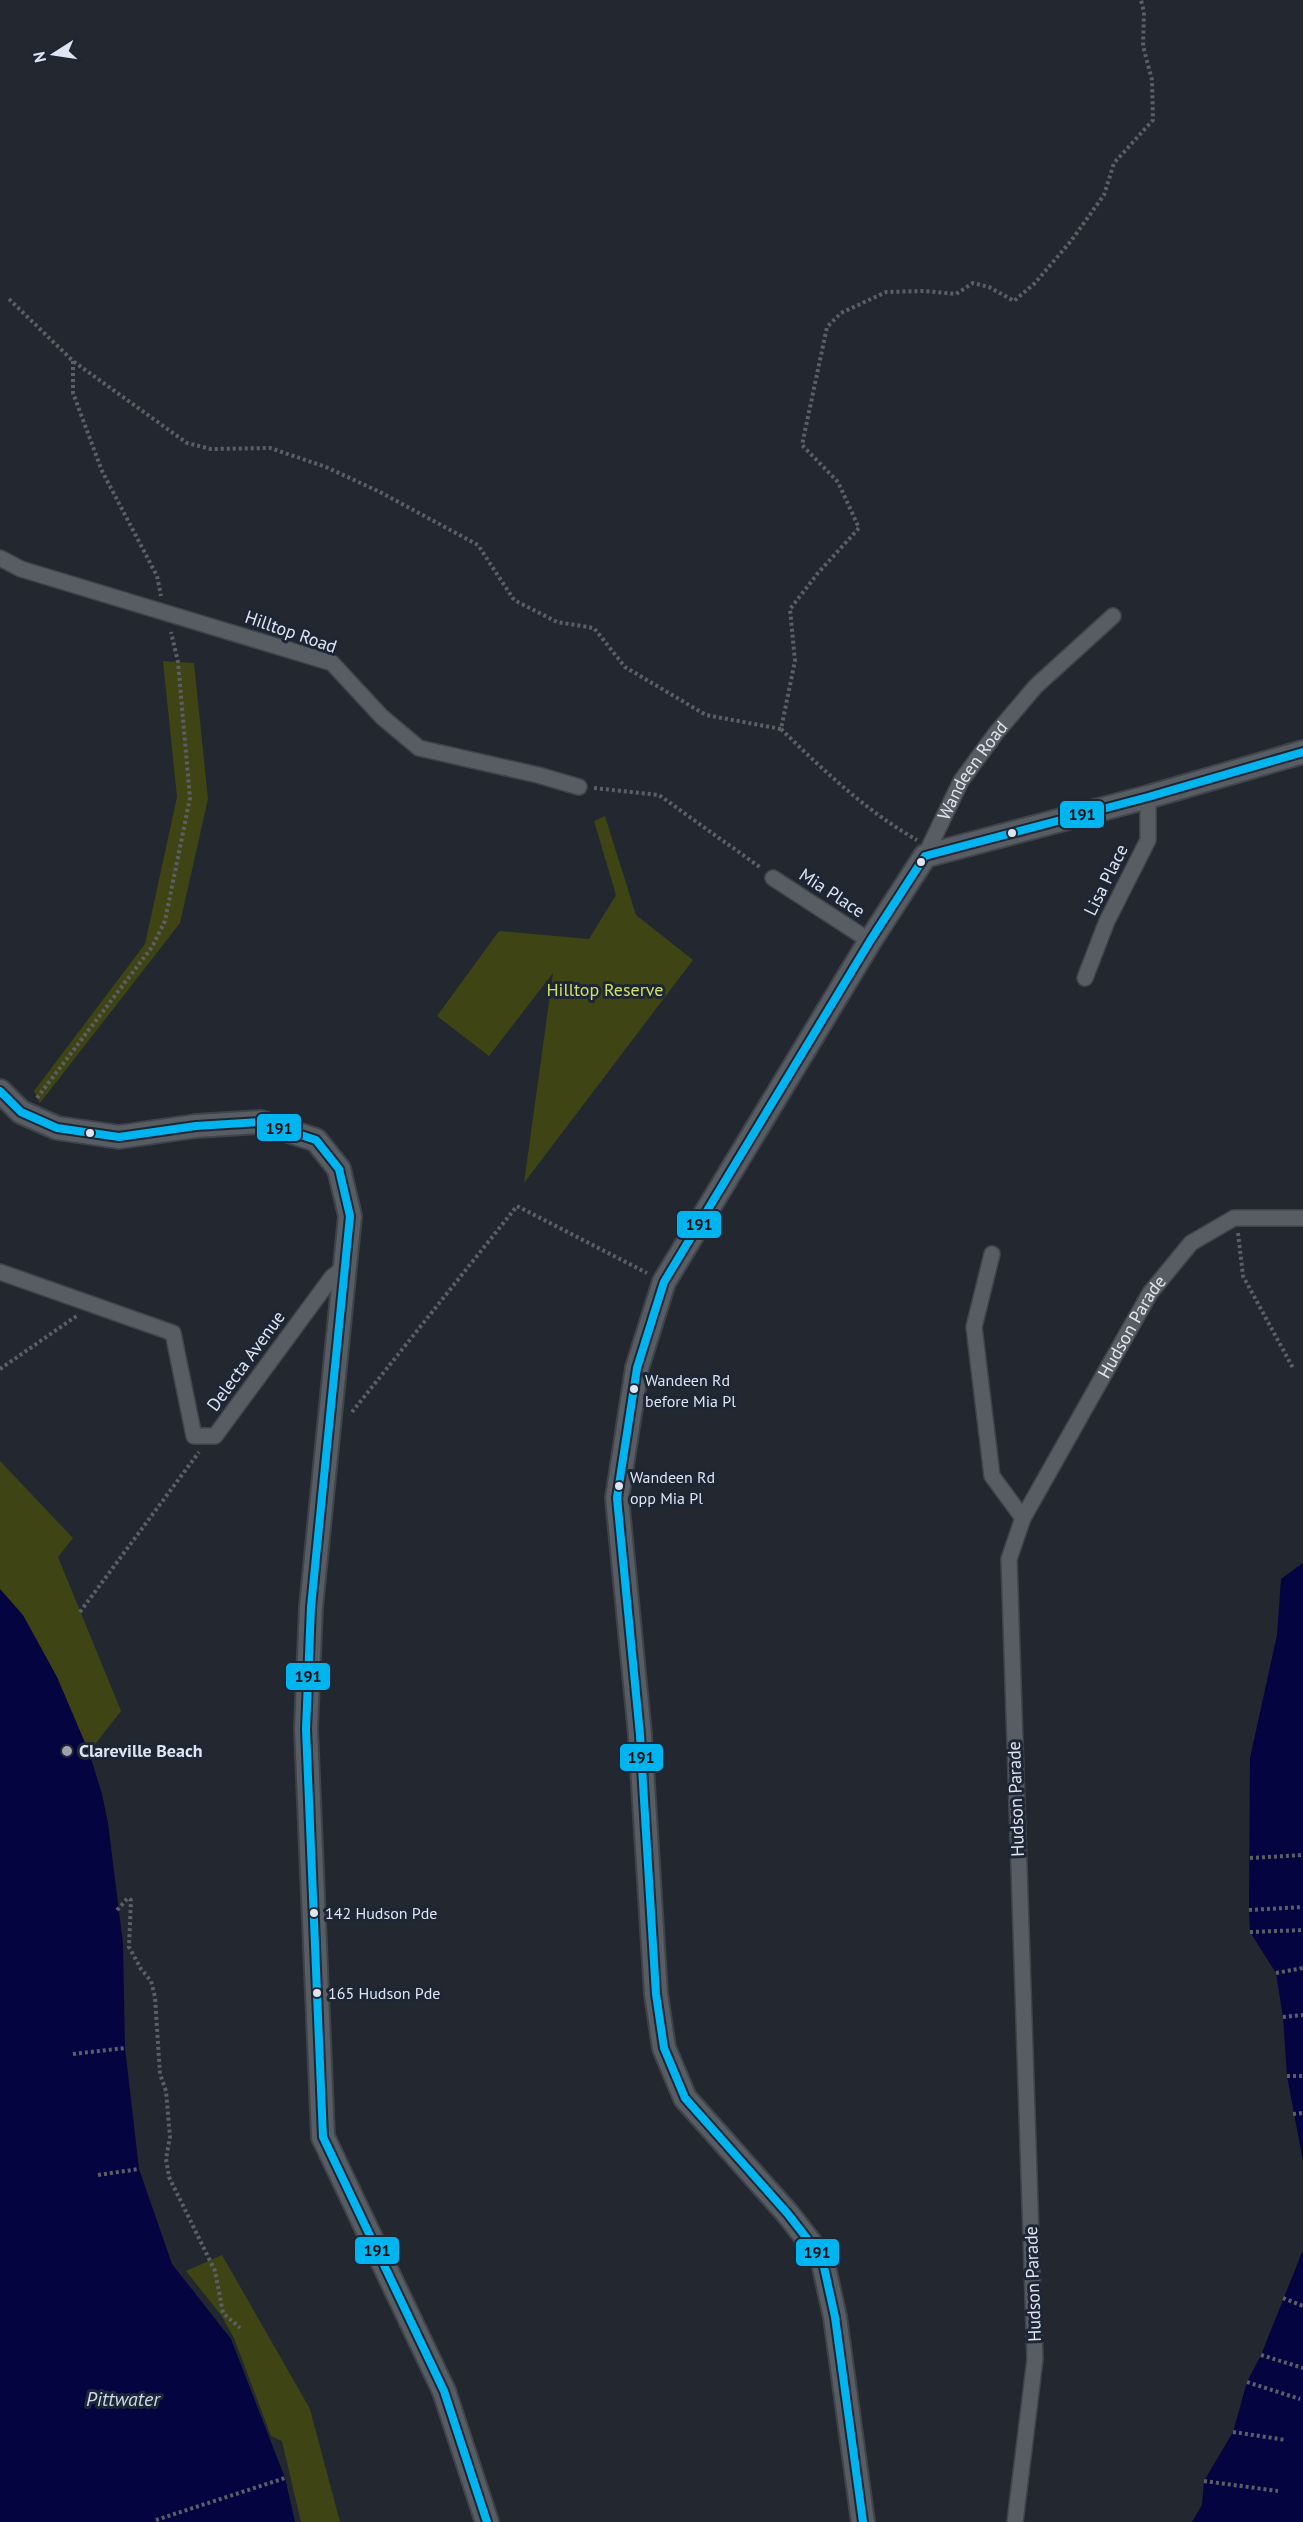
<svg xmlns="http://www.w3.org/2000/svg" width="1303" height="2522" font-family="'PT Sans',sans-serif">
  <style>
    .green { fill: #3f4415 }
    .water { fill: #030440 }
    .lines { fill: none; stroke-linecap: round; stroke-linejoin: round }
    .street-casing { stroke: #3f434a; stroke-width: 18 }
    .secondary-casing { stroke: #3f434a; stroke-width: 26 }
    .path { stroke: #5c5f66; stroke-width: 4; stroke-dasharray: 3 3; stroke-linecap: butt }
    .street { stroke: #585c63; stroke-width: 15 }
    .secondary { stroke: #585c63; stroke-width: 22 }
    .bus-1-casing { stroke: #1d2635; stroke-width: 12 }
    .bus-1 { stroke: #00b5ef; stroke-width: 8 }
    .bus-dot { fill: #dfe5f0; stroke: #1d2635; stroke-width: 2 }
    .poi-dot { fill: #9da2ac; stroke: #1d2635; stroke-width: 2 }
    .labels { text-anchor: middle; stroke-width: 6; stroke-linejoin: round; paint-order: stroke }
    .bus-label { font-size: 16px; fill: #dfe5f0; stroke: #1d2635; text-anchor: start }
    .street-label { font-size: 18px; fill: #dfe5f0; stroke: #1d2635 }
    .park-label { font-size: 18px; fill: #d2e061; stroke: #1d2635 }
    .poi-label { font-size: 18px; font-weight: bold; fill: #dfe5f0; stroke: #1d2635; text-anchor: start }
    .water-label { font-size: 20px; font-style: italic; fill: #cbd8eb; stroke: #1d2635 }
    .line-badge { stroke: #1d2635; stroke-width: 2 }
    .pale-badge-label { font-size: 16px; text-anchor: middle; font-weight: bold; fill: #111 }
  </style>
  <rect width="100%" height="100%" fill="#23272f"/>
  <!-- green -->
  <g class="green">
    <path d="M163,661l31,2 14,136 -28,124 -140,180 -6,-12 111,-147 32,-147z"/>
    <path d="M605,816l31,99 57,45 -169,223 29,-210 -64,83 -52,-40 62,-85 90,8 27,-44 -22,-74z"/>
    <path d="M0,1461l73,77 -15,19 63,154 -32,41c-25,-58 -47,-115 -89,-163z"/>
    <path d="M222,2255l88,154 30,113h-39l-19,-81 -11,-5 -37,-98 -13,-23 -35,-44z"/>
  </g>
  <!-- water -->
  <g class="water">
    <path d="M1303,1563v598l-16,-85 -4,-59 -7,-44 -26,-41 -1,-22 1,-152 27,-123 4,-56z"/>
    <path d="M0,1589l23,26 34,62 32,75 13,42 6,29 15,121 2,104 14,121 33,95 59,75 54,139 10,44h-295z"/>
    <path d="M1303,2250v272h-111l10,-17 2,-24 29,-49 14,-50 14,-27z"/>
  </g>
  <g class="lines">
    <defs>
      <g id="street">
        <path d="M0,558l21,11 311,94 50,54 37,31 119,27 41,12"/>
        <path id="s1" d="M925,856l36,-75 35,-48 40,-47 77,-70"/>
        <path d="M773,878l97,63"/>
        <path d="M1085,978l22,-57 41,-81v-43"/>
        <path d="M992,1254l-18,73 18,149 31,42"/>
        <path d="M0,1272l173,61 21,103h21l117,-159 14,-11"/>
        <path id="s2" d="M1015,2522l20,-163 -26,-800 14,-41 127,-225 41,-50 43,-25h69"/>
      </g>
      <g id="secondary">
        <path d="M0,1091l21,21 36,16 62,9 77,-11 65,-4 55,18 23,29 11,47 -39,391 -5,122 17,408 121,254 43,131"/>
        <path d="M863,2522l-28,-205 -13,-59 -34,-44 -103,-116 -21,-50 -8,-54 -16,-259 -23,-237 20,-130 27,-86 206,-341 55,-85 223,-59 155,-45"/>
      </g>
    </defs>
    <!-- street casing -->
    <use href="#street" class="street-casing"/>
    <!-- secondary casing -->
    <use href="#secondary" class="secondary-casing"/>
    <!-- path -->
    <g class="path">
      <path d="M9,299l64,62 114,82 24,6 59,-1 56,19 54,25 98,53 36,55 43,22 37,6 31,39 81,48 75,14 14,-68 -5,-52 28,-36 41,-45 -21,-46 -36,-37 25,-118 14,-14 45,-21 39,-1 31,3 17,-11 16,4 25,14 21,-18 36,-42 33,-46 10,-32 39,-43 -1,-40 -9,-34 1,-34 -3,-12"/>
      <path d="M73,361v32l29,78 55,105 4,20"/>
      <path d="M781,729c41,40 85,82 136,111"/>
      <path d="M594,788l65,7 102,73"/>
      <path d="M37,1098l115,-151 13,-26 25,-123 -12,-136 -7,-30"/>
      <path d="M1238,1233l5,43 50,92"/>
      <path d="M0,1369l78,-54"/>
      <path d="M352,1412l165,-206 130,67"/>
      <path d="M80,1612l119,-160"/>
      <path d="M1250,1858l53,-3"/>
      <path d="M117,1910l11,-12 3,2 -2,47 12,22 10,12 4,16 5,77 6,17 4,46 -4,22 3,18 46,94 8,42 17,15"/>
      <path d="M1249,1910l54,-3"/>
      <path d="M1250,1932l53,-2"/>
      <path d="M1276,1973l27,-5"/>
      <path d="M1283,2017l20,-2"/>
      <path d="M73,2054l52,-6"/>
      <path d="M1287,2076h16"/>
      <path d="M1293,2114l10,-1"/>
      <path d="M98,2175l41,-6"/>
      <path d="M1283,2298l20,8"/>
      <path d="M1261,2355l42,13"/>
      <path d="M1247,2382l53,17"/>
      <path d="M1233,2432l53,8"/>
      <path d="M1204,2481l74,10"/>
      <path d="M156,2520l129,-42"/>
    </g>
    <!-- street -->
    <use href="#street" class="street"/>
    <!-- secondary -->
    <use href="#secondary" class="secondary"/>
    <defs>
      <g id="bus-1">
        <path d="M0,1091l21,21 36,16 62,9 77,-11 65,-4 55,18 23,29 11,47 -39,391 -5,122 17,408 121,254 43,131"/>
        <path d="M863,2522l-28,-205 -13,-59 -34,-44 -103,-116 -21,-50 -8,-54 -16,-259 -23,-237 20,-130 27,-86 206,-341 55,-85 223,-59 155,-45"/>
      </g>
    </defs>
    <!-- bus-1 casing -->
    <use href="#bus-1" class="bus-1-casing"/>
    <!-- bus-1 -->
    <use href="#bus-1" class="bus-1"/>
  </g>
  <!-- markers -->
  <g class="bus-dot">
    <circle cx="1012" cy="833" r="5"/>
    <circle cx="921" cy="862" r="5"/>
    <circle cx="90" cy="1133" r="5"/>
    <circle cx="634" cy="1389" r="5"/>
    <circle cx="619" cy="1486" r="5"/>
    <circle cx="314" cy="1913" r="5"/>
    <circle cx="317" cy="1993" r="5"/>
  </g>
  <circle class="poi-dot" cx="67" cy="1751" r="6"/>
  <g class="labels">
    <!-- bus labels -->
    <g class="bus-label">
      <text x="645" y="1386">Wandeen Rd<tspan x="645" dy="21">before Mia Pl</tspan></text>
      <text x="630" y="1483">Wandeen Rd<tspan x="630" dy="21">opp Mia Pl</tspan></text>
      <text x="325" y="1919">142 Hudson Pde</text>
      <text x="328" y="1999">165 Hudson Pde</text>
    </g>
    <!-- street labels -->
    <g class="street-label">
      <text transform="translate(291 632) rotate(19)" y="6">Hilltop Road</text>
      <text dy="6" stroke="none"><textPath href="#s1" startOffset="98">Wandeen Road</textPath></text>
      <text transform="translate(1106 880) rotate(-64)" y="6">Lisa Place</text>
      <text transform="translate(832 893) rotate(33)" y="6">Mia Place</text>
      <text dy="6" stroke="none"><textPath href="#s2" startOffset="1228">Hudson Parade</textPath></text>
      <text transform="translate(246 1361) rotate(-54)" y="6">Delecta Avenue</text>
      <text transform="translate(1016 1799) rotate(-92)" y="6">Hudson Parade</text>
      <text transform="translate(1033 2284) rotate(-92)" y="6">Hudson Parade</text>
    </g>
    <!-- park labels -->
    <g class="park-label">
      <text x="605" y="996">Hilltop Reserve</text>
    </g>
    <!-- poi labels -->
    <g class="poi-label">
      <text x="79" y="1757">Clareville Beach</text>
    </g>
    <!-- water labels -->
    <g class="water-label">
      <text x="123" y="2406">Pittwater</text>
    </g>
  </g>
  <g class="line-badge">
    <rect x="1059" y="800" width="46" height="29" rx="6" fill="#00b5ef"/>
    <rect x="256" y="1113" width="46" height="29" rx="6" fill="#00b5ef"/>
    <rect x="676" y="1210" width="46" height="29" rx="6" fill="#00b5ef"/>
    <rect x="285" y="1662" width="46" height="29" rx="6" fill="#00b5ef"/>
    <rect x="619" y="1743" width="45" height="29" rx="6" fill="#00b5ef"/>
    <rect x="354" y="2236" width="46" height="29" rx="6" fill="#00b5ef"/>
    <rect x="795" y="2238" width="45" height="29" rx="6" fill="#00b5ef"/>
  </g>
  <g class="pale-badge-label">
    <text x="1082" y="820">191</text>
    <text x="279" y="1134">191</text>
    <text x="699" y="1230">191</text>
    <text x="308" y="1682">191</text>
    <text x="641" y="1763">191</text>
    <text x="377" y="2256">191</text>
    <text x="817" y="2258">191</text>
  </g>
  <!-- north arrow -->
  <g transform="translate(54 54) rotate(258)" stroke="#1d2635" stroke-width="4.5" paint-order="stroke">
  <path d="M0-4.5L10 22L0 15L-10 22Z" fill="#dfe5f0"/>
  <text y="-9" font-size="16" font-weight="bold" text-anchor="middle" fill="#dfe5f0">N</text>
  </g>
</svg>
